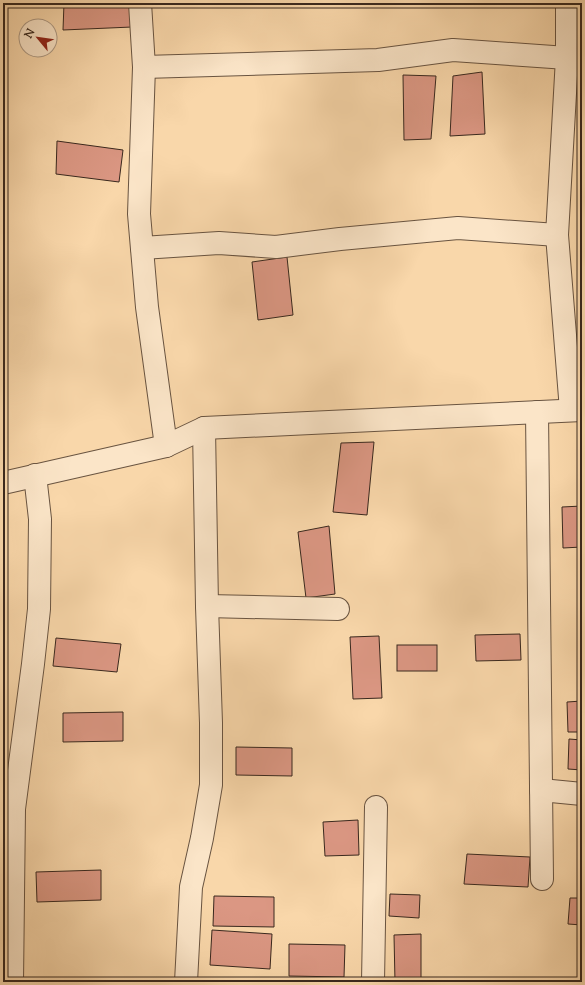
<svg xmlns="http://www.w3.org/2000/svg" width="585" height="985" font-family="'Sorts Mill Goudy',serif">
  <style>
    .building { fill: #db9783; stroke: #39281e }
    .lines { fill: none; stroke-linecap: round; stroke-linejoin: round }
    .minor-casing { stroke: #695441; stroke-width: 24 }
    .minor { stroke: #fbe5c8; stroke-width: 22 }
  </style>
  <rect width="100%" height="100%" fill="#f9d7aa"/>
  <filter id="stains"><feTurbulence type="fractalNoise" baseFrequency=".005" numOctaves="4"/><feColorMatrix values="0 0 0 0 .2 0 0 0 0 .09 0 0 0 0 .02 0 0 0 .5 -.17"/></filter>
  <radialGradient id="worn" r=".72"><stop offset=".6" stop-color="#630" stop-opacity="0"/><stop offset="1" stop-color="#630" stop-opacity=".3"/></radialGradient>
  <!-- building -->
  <g class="building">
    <path d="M64,3h65l3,24 -69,3z"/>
    <path d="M482,72l3,62 -35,2 3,-60z"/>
    <path d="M403,75l33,1 -5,63 -27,1z"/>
    <path d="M57,141l66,9 -4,32 -63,-8z"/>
    <path d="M287,257l6,58 -35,5 -6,-58z"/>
    <path d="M374,442l-7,73 -34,-3 8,-69z"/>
    <path d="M582,506v41l-19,1 -1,-41z"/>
    <path d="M329,526l6,68 -29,4 -8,-66z"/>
    <path d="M520,634l1,26 -45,1 -1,-26z"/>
    <path d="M379,636l3,62 -29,1 -3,-62z"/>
    <path d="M56,638l65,6 -4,28 -64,-6z"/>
    <rect x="397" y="645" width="40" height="26"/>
    <path d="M582,701v31h-14l-1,-30z"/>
    <path d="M123,712v29l-60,1v-29z"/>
    <path d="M569,739l13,1v30l-14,-1z"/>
    <path d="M236,747l56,1v28l-56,-1z"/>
    <path d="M358,820l1,35 -34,1 -2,-34z"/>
    <path d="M467,854l63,3 -2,30 -64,-3z"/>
    <path d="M101,870v30l-64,2 -1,-30z"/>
    <path d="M390,894l30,1 -1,23 -30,-2z"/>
    <path d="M214,896l60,1v30l-61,-1z"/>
    <path d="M570,898h12v27l-14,-1z"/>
    <path d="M212,930l60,4 -2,35 -60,-4z"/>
    <path d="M421,934v48h-26l-1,-47z"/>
    <path d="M289,944l56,1 -1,32 -55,-1z"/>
  </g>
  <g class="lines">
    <defs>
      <g id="minor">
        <path d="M140,3l4,64 -5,147 8,93 19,139"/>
        <path d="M567,3v55l-10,177 14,175"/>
        <path d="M144,67l234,-7 75,-10 114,8 15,3"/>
        <path d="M142,248l77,-5 57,4 64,-8 118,-11 99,7"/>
        <path d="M537,412l5,467"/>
        <path d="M3,483l163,-37 38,-18 378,-18"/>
        <path d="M207,606l131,3"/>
        <path d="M541,790l41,4"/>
        <path d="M12,982l2,-173 19,-145 6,-55 1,-90 -5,-44"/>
        <path d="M186,982l5,-95 11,-49 9,-53v-62l-4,-117 -3,-178"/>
        <path d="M373,982l3,-175"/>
      </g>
    </defs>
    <!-- minor casing -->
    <use href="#minor" class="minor-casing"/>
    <!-- minor -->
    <use href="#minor" class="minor"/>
  </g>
  <!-- margin -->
  <rect width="585" height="985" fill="none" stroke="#f9d7aa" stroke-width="16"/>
  <rect x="4" y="4" width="577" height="977" fill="none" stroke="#39281e" stroke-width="2"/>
  <rect x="8" y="8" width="569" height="969" fill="none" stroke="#39281e"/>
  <!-- north arrow -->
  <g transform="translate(38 38) rotate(299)"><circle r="19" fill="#fbe5c8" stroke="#ad9984"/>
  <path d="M0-3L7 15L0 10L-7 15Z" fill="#8f2418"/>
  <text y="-6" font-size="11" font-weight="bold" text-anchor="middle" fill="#39281e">N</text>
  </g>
  <rect width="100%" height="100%" filter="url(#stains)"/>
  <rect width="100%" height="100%" fill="url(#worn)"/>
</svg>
